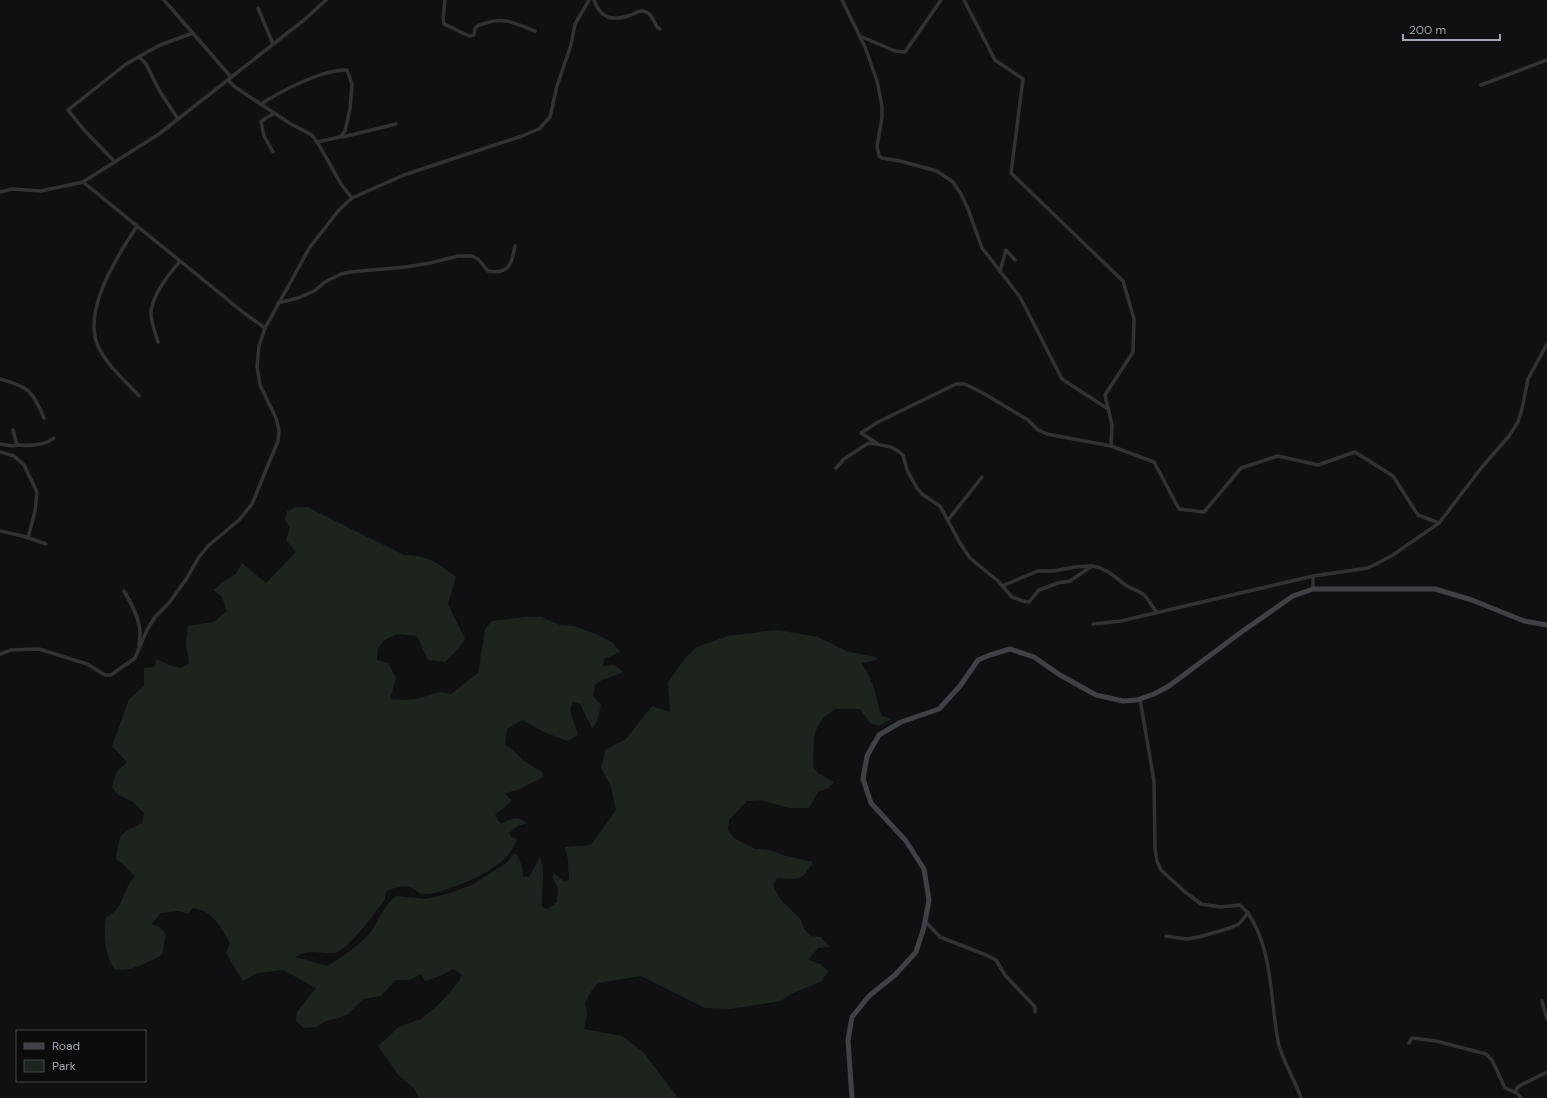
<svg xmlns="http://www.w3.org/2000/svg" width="1547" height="1098" font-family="'DM Sans',sans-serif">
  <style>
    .green { fill: #1d241e }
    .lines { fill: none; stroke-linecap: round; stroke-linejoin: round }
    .street { stroke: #313236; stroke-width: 3.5 }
    .secondary { stroke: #3f4146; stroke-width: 5 }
  </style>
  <rect width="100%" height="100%" fill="#101012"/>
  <!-- green -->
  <path class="green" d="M296,507h11l97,48c26,1 32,7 52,22l-8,27 17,35 -6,9 -14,14 -17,-2 -11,-24 -20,-2 -11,5 -8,9 -1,12 11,3 8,15 -6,21 15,1 12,-1 22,-7 12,2 27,-21 7,-44 7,-8 33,-4h16l19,8 14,1 22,8 17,9 7,9 -16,7 -1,7 11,-1 10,7 -24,9 -5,4 -2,11 8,9 -4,17 -5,6 -12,-24 -7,-2 -3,8 8,25 -11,6 -23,-9 -22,-12 -15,9 -2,16 7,4 12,12 18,11 1,5 -25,13 -13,3 7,8 -17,14 6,9c11,-6 15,-9 26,-1l-9,3 -9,7 2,4 6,2c-8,27 -49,44 -73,51 -6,2 -12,4 -18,4 -8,0 -8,-3 -14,-6 -8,-4 -19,0 -26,4l-1,7c-8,11 -38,53 -51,54 -15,1 -25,-5 -39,4l33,9c13,-8 36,-24 44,-36 8,-12 12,-25 24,-34l30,3 24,-6 22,-8 34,-22 8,-9h3l5,12 1,10 6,1 11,-20c6,16 1,33 2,50l5,2 10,-7 1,-14 -6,-11 2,-4 10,8 5,-1 -1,-21 -3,-12 26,-2 25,-35 -5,-23 -10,-19 4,-18 21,-11 26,-33 18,6 -2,-30 18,-25 11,-10 31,-11 49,-6 41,7 28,14 33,7 -7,3 -10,2c5,9 10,18 13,29 3,8 3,16 7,24l9,3 -12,7 -9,-3 -10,-14h-25l-12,9 -7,12 -2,7 -1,30 5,6 16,9 -6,6 -10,4 -9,16h-20l-29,-8 -13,1 -18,19 -1,10 6,8 21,11 15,1 16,6 27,6c-12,20 -14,17 -36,16l-4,7 7,14 21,21 3,9 7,7 10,1 9,10 -12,1 -10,12 12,4 8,7 -6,10 -31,13 -10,7 -51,8 -25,-1 -64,-32 -43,7 -8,10 -5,10 2,11 -3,15 38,7 21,16 33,43 5,3h-262l-5,-10 -15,-12 -21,-30 21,-19 22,-8 18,-15 19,-21 4,-8 -9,-6 -13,7 -15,5 -4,-7 -12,6h-13l-15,16 -18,3 -15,15 -9,4 -13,3 -10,6 -12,1 -8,-7 1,-9 19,-24 -33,-18 -25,3 -15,8 -17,-28 4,-10c-10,-17 -17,-32 -37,-35l-5,6 -10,-3 -17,2 -10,11 9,3 6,7 -4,21c-14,7 -32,18 -48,14 -9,-14 -11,-35 -8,-51 21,-13 15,-27 29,-42l-12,-12 -7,-5c4,-26 2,-24 26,-36l2,-10 -11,-11 -16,-8 -5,-7 4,-14 11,-11 -15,-16 17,-47 15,-13v-18l10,-1 3,-8 12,6 12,3 8,-5 -3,-20 2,-17 26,-4 13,-11 -5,-14 -8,-7 10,-9 12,-7 6,-11 24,20 30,-31 -10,-12 4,-13 -5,-7 2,-9z"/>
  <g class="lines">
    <!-- street -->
    <g class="street">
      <path d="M164,0l67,77"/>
      <path d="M445,0l-2,19 1,5 25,12 5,-1 1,-7c4,-4 7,-4 11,-5 19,-7 32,2 49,8"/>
      <path d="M594,0c7,20 19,21 37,15 5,-2 10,-6 15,-3 6,2 8,10 11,15l3,2"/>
      <path d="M842,0l23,47 12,34 5,25v12l-5,28 2,10 3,2 18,3 37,10 16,11 8,12 7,15 14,39 18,23"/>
      <path d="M964,0l31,60 28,19 -12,94 112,108 11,38 -1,33 -28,43 7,30 -1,21 43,16 25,47 25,3 37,-44 37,-12 40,9 37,-13 38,24 25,39 21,8"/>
      <path d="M258,8l15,36"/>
      <path d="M860,36l35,15 10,1 36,-52"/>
      <path d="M139,57l7,7 13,26 19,29"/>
      <path d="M228,80l7,7 21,14 35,23 21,11 7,10 22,39 11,14"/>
      <path d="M1481,85l66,-25"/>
      <path d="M261,104c20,-13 62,-35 86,-34l5,14 -2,25 -5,22 -5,6 -23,5"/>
      <path d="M342,137l9,-2 45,-11"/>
      <path d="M273,152l-9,-16 -3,-14 3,-3 11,-6"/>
      <path d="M115,162l-30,-31 -17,-21 58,-46 34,-19 33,-12"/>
      <path d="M83,182l161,131 21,15 45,-81 29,-37 13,-12 52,-23 118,-39 17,-7 11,-12 7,-31 14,-41 4,-21 14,-24"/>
      <path d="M0,192l12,-3 29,2 42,-9 76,-48 145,-114 22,-20"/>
      <path d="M137,226c-19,29 -55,84 -39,120 9,20 27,34 41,50"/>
      <path d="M1015,260l-9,-10 -6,21 20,26 42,82 46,30"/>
      <path d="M278,303l20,-5 16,-7 11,-9 16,-8 9,-2 56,-5 24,-4 28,-7h14l6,3 10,12c21,4 24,-8 27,-25"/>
      <path d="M158,342c-3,-9 -6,-18 -7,-27 -1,-18 19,-42 29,-54"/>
      <path d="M0,379c29,8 33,12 44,39"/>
      <path d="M0,444l12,2 5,-1 -4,-15"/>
      <path d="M878,444l-17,-11 17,-11 78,-38h9l18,9 45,27 10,10 9,4 64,12"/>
      <path d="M17,445c13,1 27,1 37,-7"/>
      <path d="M0,452l14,4 10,9 13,27 -2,19 -7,27"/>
      <path d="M836,468l8,-9 23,-15 4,-1 20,4 7,4 5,4 4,15 10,18 5,6 18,12 20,37 10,15 28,23 14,16 11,4 6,1 10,-12 19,-7 12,-2 22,-15c15,2 24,12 35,20 7,4 14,5 19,11 4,5 7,11 11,15"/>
      <path d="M948,520l34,-43"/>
      <path d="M0,531l23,5 23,8"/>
      <path d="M1313,576v13"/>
      <path d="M1002,586l36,-15h16l21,-4 16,-1"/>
      <path d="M124,591c7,12 16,28 16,42 0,4 -1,9 -1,13"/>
      <path d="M1093,624l28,-3 192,-45 55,-8 25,-13 46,-32 43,-56 27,-31 9,-14 4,-13 6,-30 19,-35"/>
      <path d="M0,654l11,-4 28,-1 48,15 18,11h6l24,-17 12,-28 8,-13 14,-14 18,-25 12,-21 9,-11 31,-26 13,-16 26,-63 1,-11 -3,-12 -16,-33 -3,-19 2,-20 6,-18"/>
      <path d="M1140,699l14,82 1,68 2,12 4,9 23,21 17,13 20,3 19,-2 8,8 -9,11 -9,4 -31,9 -13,2 -20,-3"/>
      <path d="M1248,913c25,37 22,85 30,128 3,17 17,39 23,57"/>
      <path d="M925,921l15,16 46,18 10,5 9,15 30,32v5"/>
      <path d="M1542,1001l5,18"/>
      <path d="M1409,1043l3,-5 24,3 50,13 6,6 13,28 12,5 4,5"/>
      <path d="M1515,1092l2,-4 4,-3 26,-13"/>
    </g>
    <!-- secondary -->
    <path class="secondary" d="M852,1098l-4,-58 4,-23 17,-21 26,-21 21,-23 8,-25 5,-27 -5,-31 -18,-28 -35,-38 -8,-24 4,-23 12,-21 22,-13 38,-13 21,-23 18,-26 12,-5 20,-6 24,8 26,18 36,20 27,6 14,-1 17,-6 15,-8 71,-53 53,-37 20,-7h122l37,11 52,21 23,4"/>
  </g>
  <!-- legend -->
  <rect x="16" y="1030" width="130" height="52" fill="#0b0b0c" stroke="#47494e"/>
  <rect x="24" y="1043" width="20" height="6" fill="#3f4146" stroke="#47494e"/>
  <text x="52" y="1050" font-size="12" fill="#a1a6b2">Road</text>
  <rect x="24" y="1060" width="20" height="12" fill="#1d241e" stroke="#47494e"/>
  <text x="52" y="1070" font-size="12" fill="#a1a6b2">Park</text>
  <!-- scale -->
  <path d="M1403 34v6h97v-6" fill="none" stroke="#a1a6b2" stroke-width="2"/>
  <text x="1409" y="34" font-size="12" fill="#a1a6b2" stroke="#0b0b0c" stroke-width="3" paint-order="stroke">200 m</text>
</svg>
